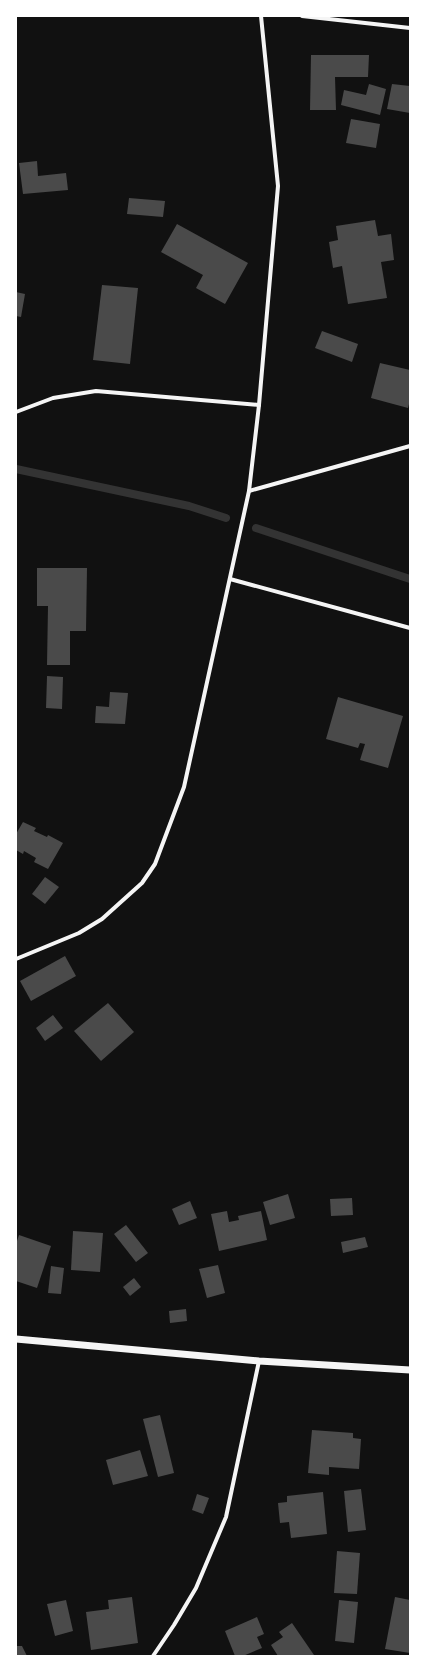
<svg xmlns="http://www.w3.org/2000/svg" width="426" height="1672" font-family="Signika,sans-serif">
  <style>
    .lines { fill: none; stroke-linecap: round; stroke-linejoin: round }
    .stream { stroke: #333; stroke-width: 8 }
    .building { fill: #4a4a4a }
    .minor { stroke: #f5f5f5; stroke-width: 4 }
    .tertiary { stroke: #f5f5f5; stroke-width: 7 }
  </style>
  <rect width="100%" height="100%" fill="#111"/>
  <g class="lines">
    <!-- stream -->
    <g class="stream">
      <path d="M16,469l173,37 37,12"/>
      <path d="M256,528l154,51"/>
    </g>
  </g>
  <!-- building -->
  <g class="building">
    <path d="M311,55h58l-1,22h-33l1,33h-26z"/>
    <path d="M369,84l17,5 -6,26 -39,-10 3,-15 22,5z"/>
    <path d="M392,84l18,2v27l-23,-4z"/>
    <path d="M351,119l29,5 -4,24 -30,-5z"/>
    <path d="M37,161l1,15 28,-3 2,17 -45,4 -4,-31z"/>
    <path d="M129,198l36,3 -2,16 -36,-3z"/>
    <path d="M375,220l3,16 13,-2 3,26 -13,2 6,36 -39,6 -6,-38 -9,2 -4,-26 9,-2 -2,-14z"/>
    <path d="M177,224l71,39 -23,41 -29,-16 7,-13 -42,-23z"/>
    <path d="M102,285l36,3 -8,76 -37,-4z"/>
    <path d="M16,292l9,2 -4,23 -5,-1z"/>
    <path d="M322,331l36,13 -6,18 -37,-14z"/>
    <path d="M380,363l30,7v30l-2,8 -37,-10z"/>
    <path d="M37,568h50l-1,63h-16v34h-23l1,-59h-11z"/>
    <path d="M47,676l16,1 -1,32 -16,-1z"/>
    <path d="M110,692l18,1 -3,31 -30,-1 1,-17 13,1z"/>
    <path d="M338,697l65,19 -15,52 -28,-8 5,-16 -5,-1 -2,5 -32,-9z"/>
    <path d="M23,822l13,6 -2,3 13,6 1,-2 15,8 -15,26 -14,-7 2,-4 -12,-7 -1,3 -7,-4v-16z"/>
    <path d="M45,877l14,10 -14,17 -13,-10z"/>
    <path d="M65,956l11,20 -45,25 -11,-20z"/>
    <path d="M108,1003l26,29 -33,29 -27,-30z"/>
    <path d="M53,1015l10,13 -18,13 -9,-13z"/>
    <path d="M288,1194l7,24 -25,7 -7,-23z"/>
    <path d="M352,1198l1,17 -22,1 -1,-17z"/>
    <path d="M190,1201l7,17 -18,7 -7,-16z"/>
    <path d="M227,1211l2,11 10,-2 -1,-4 23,-5 6,29 -48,11 -8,-37z"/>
    <path d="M126,1225l22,28 -12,9 -22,-28z"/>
    <path d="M73,1231l30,2 -3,39 -29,-2z"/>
    <path d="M19,1235l32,11 -14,42 -21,-7v-37z"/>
    <path d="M365,1237l3,10 -25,6 -2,-11z"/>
    <path d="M218,1265l7,28 -18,5 -8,-29z"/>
    <path d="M51,1266l13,2 -3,26 -13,-1z"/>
    <path d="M134,1278l7,9 -11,9 -7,-9z"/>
    <path d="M186,1309l1,12 -17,2 -1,-12z"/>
    <path d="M160,1415l14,58 -16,4 -15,-58z"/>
    <path d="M312,1430l41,3v5l8,1 -2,30 -30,-2v8l-21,-2z"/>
    <path d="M140,1450l8,26 -35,9 -7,-25z"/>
    <path d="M361,1489l5,41 -18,2 -4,-41z"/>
    <path d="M323,1492l4,42 -36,4 -2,-16 -9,1 -2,-20 9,-1v-6z"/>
    <path d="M197,1494l12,4 -6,16 -11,-4z"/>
    <path d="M337,1551l23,2 -3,41 -23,-1z"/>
    <path d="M132,1597l6,46 -47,7 -5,-38 23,-3 -1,-9z"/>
    <path d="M395,1597l15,3v53l-25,-4z"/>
    <path d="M66,1600l7,31 -18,5 -8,-32z"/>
    <path d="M339,1600l19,2 -4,41 -19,-2z"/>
    <path d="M257,1617l7,17 -7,3 5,11 -19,8h-8l-10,-25z"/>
    <path d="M292,1623l22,32 -3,1h-33l-7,-11 12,-8 -4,-5z"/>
    <path d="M16,1646h6l5,10h-11z"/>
  </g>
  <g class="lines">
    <!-- minor -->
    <g class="minor">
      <path d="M302,16l108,12"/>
      <path d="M16,412l37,-14 43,-7 163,14"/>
      <path d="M249,491l161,-45"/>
      <path d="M230,579l180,49"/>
      <path d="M16,959l63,-26 23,-14 40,-36 13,-19 29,-77 65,-296 10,-86 19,-219 -17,-170"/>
      <path d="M153,1656l21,-31 22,-37 30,-71 33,-156"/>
    </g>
    <!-- tertiary -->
    <path class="tertiary" d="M16,1339l243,22 151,9"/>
  </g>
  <!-- border -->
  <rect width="426" height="1672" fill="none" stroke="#ffffff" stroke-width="34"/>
</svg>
